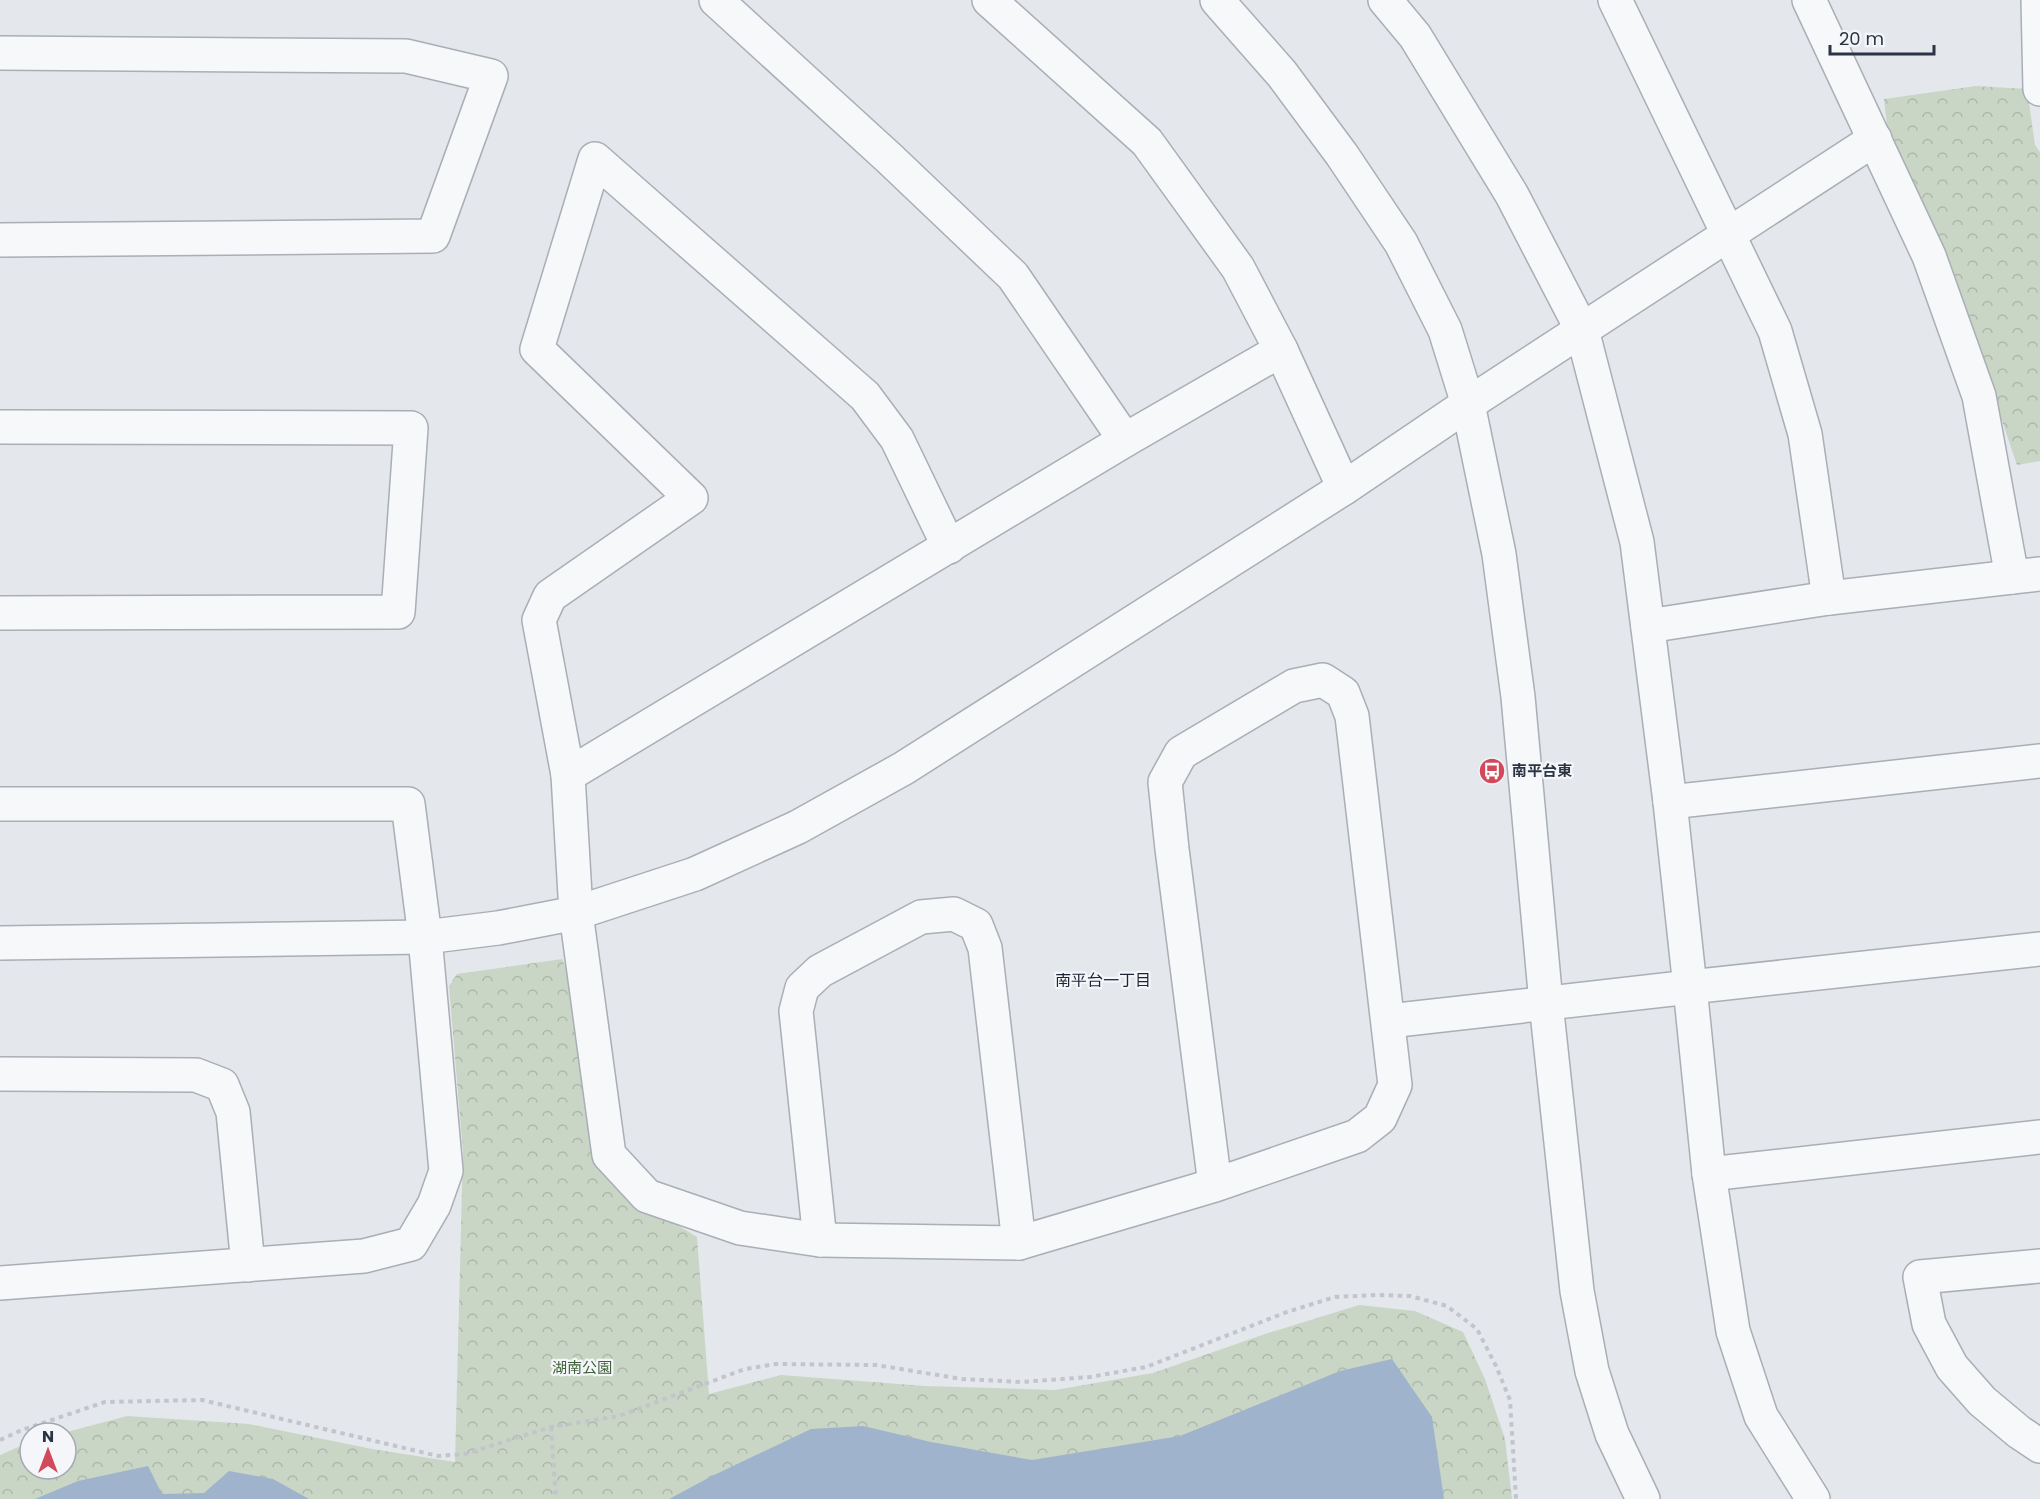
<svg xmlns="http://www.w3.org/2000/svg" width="2040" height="1499" font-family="Poppins,'Noto Sans JP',sans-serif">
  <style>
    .park { fill: url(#park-crowns) }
    .water { fill: #9fb4cc }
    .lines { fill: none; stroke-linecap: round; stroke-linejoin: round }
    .minor-casing { stroke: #a9aeb7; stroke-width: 36 }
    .tertiary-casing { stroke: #a9aeb7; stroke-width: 36 }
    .path { stroke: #c2c5cb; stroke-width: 4; stroke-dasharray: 4.5 4.5; stroke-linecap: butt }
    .minor { stroke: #f7f8fa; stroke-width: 33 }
    .tertiary { stroke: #f7f8fa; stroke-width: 33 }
    .labels { text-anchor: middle; stroke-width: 4.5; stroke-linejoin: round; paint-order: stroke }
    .poi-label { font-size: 15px; font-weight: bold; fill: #2b3445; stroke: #f4f6f9; text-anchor: start }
    .park-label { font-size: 15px; fill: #3f6138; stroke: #f4f6f9 }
    .neighbourhood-label { font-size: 16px; fill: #1d2536; stroke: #f4f6f9 }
  </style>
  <defs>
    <pattern id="park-crowns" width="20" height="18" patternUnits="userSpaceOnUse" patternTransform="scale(1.5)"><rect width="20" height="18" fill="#c9d6c5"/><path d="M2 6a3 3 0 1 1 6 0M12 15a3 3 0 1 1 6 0" fill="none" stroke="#adb8ab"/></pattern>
  </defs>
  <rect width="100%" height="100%" fill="#e4e7ec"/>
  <!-- park -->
  <g class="park">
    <path d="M1976,86l51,3 8,56 5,7v309l-23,4 -25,-74 -104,-257 -4,-35z"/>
    <path d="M562,959l6,13 17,125 62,110 50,30 12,157 72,-19 144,11 130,4 98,-17 112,-39 94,-29 56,6 48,21 22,47 20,60 7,60h-1512v-44l30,-13v27h36v-36h-3l64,-17 122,8 123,25 83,13 8,-310 -14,-166 8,-12z"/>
  </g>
  <!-- water -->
  <g class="water">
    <path d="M1392,1359l40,58 12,82h-775l43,-23 99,-47 52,-3 68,16 101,18 148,-24 160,-65z"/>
    <path d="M148,1466l14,28 42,-1 25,-22 44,8 36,20h-274l43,-18z"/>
  </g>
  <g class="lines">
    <defs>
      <g id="minor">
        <path d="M716,0l173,158 124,118 112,164"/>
        <path d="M989,0l158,142 91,126 43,82 63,138"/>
        <path d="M1385,0l30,36 97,159 70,135 55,212 33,260 20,185 -301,34"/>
        <path d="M1615,0l160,331 30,103 24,164"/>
        <path d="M1809,0l120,256 50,140 33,181 28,-3"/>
        <path d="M2038,0l2,89"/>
        <path d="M0,53l406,3 85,20 -58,160 -433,4"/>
        <path d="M1468,404l407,-265"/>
        <path d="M0,427l411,1 -13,184 -398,1"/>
        <path d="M1648,626l181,-28 183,-21"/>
        <path d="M568,775l-29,-155 11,-24 141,-98 -154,-149 58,-190 270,237 32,43 52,108"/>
        <path d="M1670,802l370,-41"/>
        <path d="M0,804h408l17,133 21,234 -12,34 -23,39 -47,12 -364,27"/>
        <path d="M2040,949l-350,38 19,187 331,-37"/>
        <path d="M0,1074l196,1 26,10 11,27 15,153"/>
        <path d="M1709,1174l24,157 28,85 52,83"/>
        <path d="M1215,1185l-43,-336 -7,-67 16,-29 113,-67 29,-6 20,13 9,23 43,369 -15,33 -23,18 -142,49 -196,58 -199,-3 -80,-12 -93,-32 -38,-41 -33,-242 -8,-138 557,-335 156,-90"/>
        <path d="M820,1240l-24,-229 6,-23 18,-17 101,-54 33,-3 22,11 9,23 34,295"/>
        <path d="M2040,1266l-120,11 9,47 23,43 30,34 37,31 21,14"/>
      </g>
      <g id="tertiary">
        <path d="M1217,0l65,74 60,81 59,88 44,87 23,74 31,150 19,143 28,306 31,288 15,80 20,63 31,65"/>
        <path d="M0,943l425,-6 73,-9 78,-15 119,-39 103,-47 106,-59 440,-280 124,-84"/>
      </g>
    </defs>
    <!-- minor casing -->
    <use href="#minor" class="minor-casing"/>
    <!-- tertiary casing -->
    <use href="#tertiary" class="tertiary-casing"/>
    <!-- path -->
    <g class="path">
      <path d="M551,1427l5,72"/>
      <path d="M0,1440l22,-10 83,-28 97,-2 236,56 27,-2 86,-27 68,-11 126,-47 31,-5 100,1 86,14 59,3 69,-5 56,-10 141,-55 48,-15 42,-2 33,1 37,10 30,23 19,37 14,34 6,99"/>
    </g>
    <!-- minor -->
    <use href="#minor" class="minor"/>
    <!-- tertiary -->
    <use href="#tertiary" class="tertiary"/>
  </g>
  <!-- icons -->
  <defs>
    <symbol id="bus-disc" viewBox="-11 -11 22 22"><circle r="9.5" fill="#d1495b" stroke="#f4f6f9"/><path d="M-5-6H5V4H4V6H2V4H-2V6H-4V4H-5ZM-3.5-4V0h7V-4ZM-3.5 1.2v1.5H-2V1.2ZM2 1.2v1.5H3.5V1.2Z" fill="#fff"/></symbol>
  </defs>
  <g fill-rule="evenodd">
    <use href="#bus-disc" x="1477" y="756" width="30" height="30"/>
  </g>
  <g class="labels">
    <!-- poi labels -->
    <g class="poi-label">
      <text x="1512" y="776">南平台東</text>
    </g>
    <!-- park labels -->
    <g class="park-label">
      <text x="582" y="1373">湖南公園</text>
    </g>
    <!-- neighbourhood labels -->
    <g class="neighbourhood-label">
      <text x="1103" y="986">南平台一丁目</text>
    </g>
  </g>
  <!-- north arrow -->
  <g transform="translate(48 1451)"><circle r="28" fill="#f4f6f9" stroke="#a4a8b1" stroke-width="1.5"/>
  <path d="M0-4.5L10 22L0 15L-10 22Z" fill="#d1495b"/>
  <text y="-9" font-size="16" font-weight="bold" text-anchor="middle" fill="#2b3445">N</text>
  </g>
  <!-- scale -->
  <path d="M1830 45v9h104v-9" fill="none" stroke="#2b3445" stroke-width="3"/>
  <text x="1839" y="45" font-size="18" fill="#2b3445" stroke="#f4f6f9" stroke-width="4.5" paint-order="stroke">20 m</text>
</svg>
